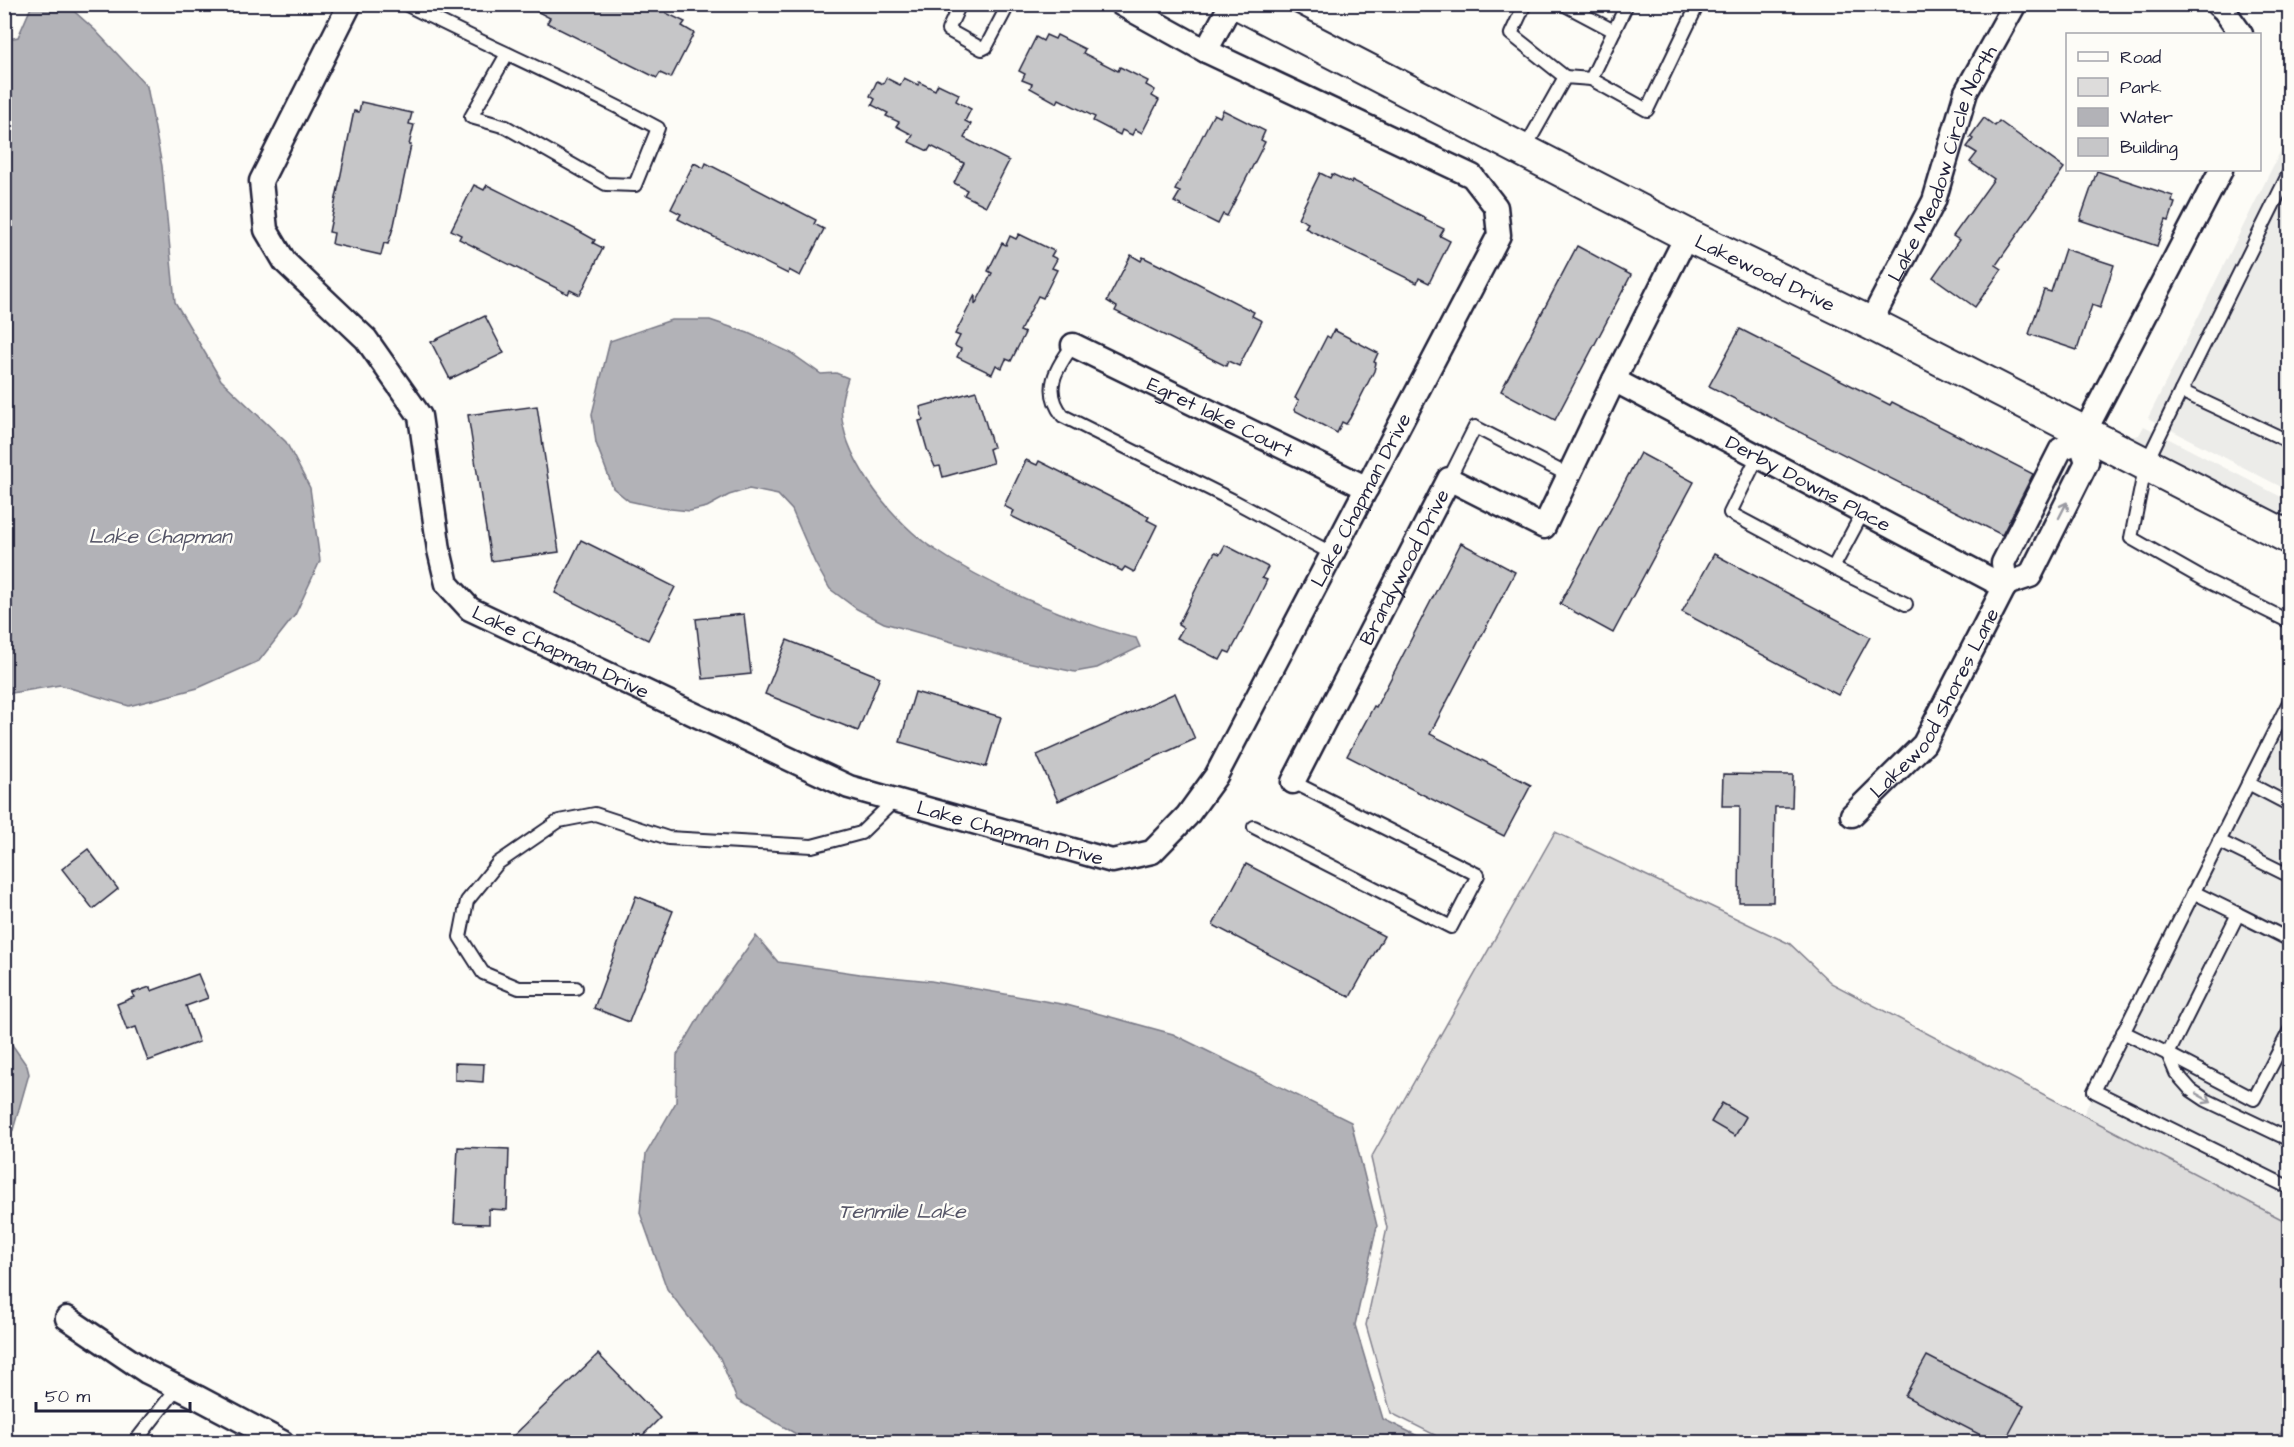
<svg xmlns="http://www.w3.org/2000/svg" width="2294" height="1447" font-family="'Architects Daughter',sans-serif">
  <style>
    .built { fill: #ecece9 }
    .green { fill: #dddcdb; stroke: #807f8b; stroke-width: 1.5 }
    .water { fill: #b2b2b7; stroke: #787885; stroke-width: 1.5 }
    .building { fill: #c6c6c8; stroke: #22223b; stroke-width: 1.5 }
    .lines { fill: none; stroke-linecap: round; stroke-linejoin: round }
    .lane-casing { stroke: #22223b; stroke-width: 16 }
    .street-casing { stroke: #22223b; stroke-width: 27 }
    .secondary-casing { stroke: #22223b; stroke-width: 36 }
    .lane { stroke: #fdfcf7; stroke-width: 12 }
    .street { stroke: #fdfcf7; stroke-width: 22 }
    .secondary { stroke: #fdfcf7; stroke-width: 32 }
    .oneway { stroke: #9a9aa2 }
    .labels { text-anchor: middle; stroke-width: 5; stroke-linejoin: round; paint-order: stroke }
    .street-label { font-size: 20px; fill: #22223b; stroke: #fdfcf7 }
    .water-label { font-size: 21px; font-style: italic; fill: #545466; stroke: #fdfcf7 }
  </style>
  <rect width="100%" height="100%" fill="#fdfcf7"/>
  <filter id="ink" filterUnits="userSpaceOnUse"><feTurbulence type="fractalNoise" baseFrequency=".0167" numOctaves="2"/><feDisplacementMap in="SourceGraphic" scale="12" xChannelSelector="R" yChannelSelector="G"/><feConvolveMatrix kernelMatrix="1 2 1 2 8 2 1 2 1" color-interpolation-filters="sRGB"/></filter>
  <g filter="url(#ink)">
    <!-- built -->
    <g class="built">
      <path d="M2289,134v357l-141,-73z"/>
      <path d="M2144,426l145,75v25l-168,-87 18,-4z"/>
      <path d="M2289,701v522l-206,-108z"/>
    </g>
    <!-- green -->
    <path class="green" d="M1555,832l235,112 41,39 458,240v194l-13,25h-834l-7,-7 -44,-22 -25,-88 21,-97 -16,-70z"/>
    <!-- water -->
    <g class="water">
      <path d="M32,5h35l28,25 52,56 15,80 13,136 46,78 65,62 24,46 10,73 -25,54 -36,46 -61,27 -69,18 -69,-21 -55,9 -1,-654 14,-3z"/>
      <path d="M671,320h39l38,13 43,20 30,21 15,-1 12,5c-2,7 -5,15 -6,22 -7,49 48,118 86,145 47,32 98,56 151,75 19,7 37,14 57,18l4,9 -43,21 -22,4 -58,-12 -133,-37 -27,-14 -27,-20 -15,-26 -23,-53 -14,-15 -29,-6 -20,6 -22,12 -17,4 -29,-3 -32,-7 -16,-13 -17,-45 -4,-29 18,-73z"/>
      <path d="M756,936l22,26 82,12 71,7 136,24 106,29 178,88 26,104 -22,99 28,94 47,23h-620l-73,-42 -17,-42 -53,-69 -27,-76 6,-59 30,-52 1,-47 28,-48z"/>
      <path d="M4,1033l23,33 2,8 -16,56 -8,8z"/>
    </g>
    <!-- building -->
    <g class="building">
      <path d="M523,4h147l-4,9 19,9 -3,4 12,7 -23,45 -11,-5 -3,5 -110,-55 3,-5z"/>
      <path d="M1046,35l9,4 2,-4 28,14 -2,4 35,18 2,-4 28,14 -2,4 9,5 -3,6 7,4 -17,33 -7,-4 -3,6 -10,-5 -2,5 -27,-14 2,-4 -36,-18 -2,4 -27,-15 2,-4 -10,-4 3,-6 -6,-3 17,-34 7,4z"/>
      <path d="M886,78l14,7 4,-7 14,7 1,-3 16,8 3,-6 21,10 -3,7 15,8 -6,12 6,3 -7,14 45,23 -23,45 -22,-11 3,-5 -13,-7 10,-20 -33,-17 -3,5 -19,-9 4,-7 -17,-9 3,-4 -13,-6 2,-3 -16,-8 3,-6 -5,-3 7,-15 6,3z"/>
      <path d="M361,102l51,11 -3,11 5,1 -5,20h2l-17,80 -6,19 -4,-1 -3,12 -49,-11 2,-11 -5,-1 25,-121 5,1z"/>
      <path d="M1223,110l42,21 -4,9 4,2 -38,74 -4,-2 -5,10 -44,-22 6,-10 -5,-2 34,-67 5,-9 6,3z"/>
      <path d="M1984,118l11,8 4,-5 65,47 -68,97 6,4 -27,38 -42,-30 26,-37 -6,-4 41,-57 -24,-17 7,-9 -10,-6 6,-8 -3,-2z"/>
      <path d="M694,163l10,5 2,-5 110,57 -2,4 10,5 -24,47 -11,-6 -1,4 -110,-55 3,-5 -10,-5z"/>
      <path d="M2097,171l76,25 -1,6 3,1 -6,18 -3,-1 -9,26 -77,-26z"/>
      <path d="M1320,173l10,5 2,-4 19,9 1,-3 74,38 -1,2 19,9 -4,7 10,5 -21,42 -10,-5 -2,5 -112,-55 3,-5 -10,-5z"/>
      <path d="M474,185l10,5 3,-5 90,45 18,10 -2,3 10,5 -23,47 -10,-5 -2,4 -109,-55 2,-4 -10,-5z"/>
      <path d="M1019,234l35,17 -3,5 6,3 -5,9 5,2 -14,28 -5,-2 -18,35 5,2 -14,28 -5,-2 -4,9 -6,-3 -4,9 -35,-17 4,-8 -6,-3 5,-10 -5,-2 20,-39v10l17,-32 -4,-2 14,-28 4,2 4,-9 6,3z"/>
      <path d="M1577,246l54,29 -76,145 -54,-29z"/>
      <path d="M2065,249l49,16 -14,43 -8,-3 -15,45 -48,-16 15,-44 7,2z"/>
      <path d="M1131,255l10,6 2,-4 18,9 1,-1 92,47 -2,4 10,5 -23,45 -11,-5 -2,5 -111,-55 2,-4 -10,-6z"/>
      <path d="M485,316l19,37 -54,26 -19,-37z"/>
      <path d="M1740,329l150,76 2,-3 141,72 -31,61 -293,-149z"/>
      <path d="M1334,330l44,23 -4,9 2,1 -2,8 -24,47 -4,6 -4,-2 -5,11 -43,-23 5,-10 -4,-2 32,-62 3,2z"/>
      <path d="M976,391l17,56 -4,2 4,14 -50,14 -3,-11 -5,1 -8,-18 -8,-28 4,-1 -3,-13z"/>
      <path d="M537,406l22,146 -68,9 -23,-146z"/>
      <path d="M1640,453l54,29 -81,151 -53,-29z"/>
      <path d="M1026,460l11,5 2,-4 91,46 19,10 -2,3 10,5 -23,47 -9,-5 -3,4 -111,-55 3,-5 -10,-5z"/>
      <path d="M581,540l94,47 -27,53 -93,-47z"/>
      <path d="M1461,543l54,29 -85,162 101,51 -27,51 -157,-80 27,-50 2,1z"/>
      <path d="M1225,545l43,22 -6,11 5,2 -23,47 -14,26 -5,-2 -5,9 -43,-22 6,-10 -5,-3 28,-56 9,-17 5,2z"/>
      <path d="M1714,554l156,83 -32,58 -156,-83z"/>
      <path d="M744,614l7,60 -48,5 -7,-60z"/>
      <path d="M787,640l93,37 -22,54 -93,-37z"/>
      <path d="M915,692l86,25 -15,50 -86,-25z"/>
      <path d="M1175,693l20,46 -137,62 -21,-46z"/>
      <path d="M1723,774l70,1 -1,32h-17l-2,95h-34l1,-96h-18z"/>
      <path d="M88,849l30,40 -25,20 -31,-40z"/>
      <path d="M1246,864l138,72 -34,61 -137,-72z"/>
      <path d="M636,896l37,15 -44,111 -35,-14z"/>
      <path d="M198,974l10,24 -22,8 13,36 -51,19 -12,-34 -9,3 -10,-26 17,-7 -2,-4 18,-6 1,4z"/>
      <path d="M455,1063l29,1 -1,18 -28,-2z"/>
      <path d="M1722,1103l24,14 -11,19 -24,-14z"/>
      <path d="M458,1147l51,2 -2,61 -18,-1v15l-35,-1z"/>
      <path d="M598,1354l62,64 -25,25h-129z"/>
      <path d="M1927,1356l97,50 -20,37h-8l-91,-47z"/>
    </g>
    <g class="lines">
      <defs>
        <g id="lane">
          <path d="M405,4c84,43 170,79 253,124l-23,57 -29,-1 -100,-57 -35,-10 36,-63"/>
          <path d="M960,4l-12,26 34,19 4,-2 19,-36 -3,-7"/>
          <path d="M1525,4l-14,30 54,43"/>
          <path d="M1563,4l51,27"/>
          <path d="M1591,79l36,-75"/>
          <path d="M1524,150l41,-73 26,2 56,31 51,-106"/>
          <path d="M1073,345c-17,24 -31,44 -10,71l169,84 101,54"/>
          <path d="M2181,391l109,-220"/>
          <path d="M2290,442l-109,-51 -35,72 -15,75 74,42 85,42"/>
          <path d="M1758,456l-28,57 103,55 30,-56"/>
          <path d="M1449,479l26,-52 93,48"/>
          <path d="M1833,568l73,36"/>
          <path d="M2290,700l-196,391 196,97"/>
          <path d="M2248,783l42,22"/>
          <path d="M1254,827l197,100 27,-52 -185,-93"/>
          <path d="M2219,841l71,35"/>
          <path d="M2238,914l52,26"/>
          <path d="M576,988h-57l-36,-15 -23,-36 7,-36 31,-38 61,-42 36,-7 73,24 144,8 49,-13 34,-33"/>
          <path d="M2123,1032l45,22 70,-140 -45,-22"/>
          <path d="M2168,1054l86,45 36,-69"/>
          <path d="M2168,1054l8,19 15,17 15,10 84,40"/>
          <path d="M135,1442l43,-55"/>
        </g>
        <g id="street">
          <path id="s1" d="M350,4l-89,177 5,49 19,32 81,77 54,77 19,134 8,34 23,25 379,178 263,74 40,-9 35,-36 29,-40 283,-541 -3,-28 -24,-31 -266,-125 -85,-47"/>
          <path d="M2217,4l7,6 17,24"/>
          <path d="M1206,51l25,-47"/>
          <path id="s2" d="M1870,323l64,-122 32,-109 49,-88"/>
          <path id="s3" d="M1073,345l294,143"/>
          <path id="s4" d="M1614,380l391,207"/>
          <path d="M2006,584l24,-8 57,-114 -7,-21"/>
          <path id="s5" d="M1293,782l156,-303 95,48 70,-147 73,-145"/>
          <path id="s6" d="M1852,815l72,-71 82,-160 -3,-21 58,-114 19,-8 141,-271"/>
          <path d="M67,1318l80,54 50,25 85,45"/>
        </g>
        <g id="secondary">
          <path id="s7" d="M1240,4l447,231 183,88 420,215"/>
        </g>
      </defs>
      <!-- lane casing -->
      <use href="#lane" class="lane-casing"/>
      <!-- street casing -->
      <use href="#street" class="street-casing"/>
      <!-- secondary casing -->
      <use href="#secondary" class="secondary-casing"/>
      <!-- lane -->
      <use href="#lane" class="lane"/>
      <!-- street -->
      <use href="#street" class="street"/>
      <!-- secondary -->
      <use href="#secondary" class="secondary"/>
    </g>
    <!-- one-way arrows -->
    <defs><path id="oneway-shaft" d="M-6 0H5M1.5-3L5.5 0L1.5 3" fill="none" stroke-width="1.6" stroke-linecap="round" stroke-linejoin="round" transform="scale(1.5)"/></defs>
    <g class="oneway">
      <use href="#oneway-shaft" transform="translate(2063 510) rotate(-63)"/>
      <use href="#oneway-shaft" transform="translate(2204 1098) rotate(30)"/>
    </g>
  </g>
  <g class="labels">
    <!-- street labels -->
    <g class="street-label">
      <text dy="7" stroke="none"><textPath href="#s2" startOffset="176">Lake Meadow Circle North</textPath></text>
      <text dy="7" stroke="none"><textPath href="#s7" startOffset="590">Lakewood Drive</textPath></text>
      <text dy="7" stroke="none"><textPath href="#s3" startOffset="164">Egret lake Court</textPath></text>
      <text dy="7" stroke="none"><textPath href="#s4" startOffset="220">Derby Downs Place</textPath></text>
      <text dy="7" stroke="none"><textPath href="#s1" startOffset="1839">Lake Chapman Drive</textPath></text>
      <text dy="7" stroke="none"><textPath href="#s5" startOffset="242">Brandywood Drive</textPath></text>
      <text dy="7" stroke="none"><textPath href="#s1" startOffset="795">Lake Chapman Drive</textPath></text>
      <text dy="7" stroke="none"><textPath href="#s6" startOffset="141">Lakewood Shores Lane</textPath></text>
      <text dy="7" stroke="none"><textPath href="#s1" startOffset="1281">Lake Chapman Drive</textPath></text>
    </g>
    <!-- water labels -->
    <g class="water-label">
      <text x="160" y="543">Lake Chapman</text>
      <text x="902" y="1218">Tenmile Lake</text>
    </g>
  </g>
  <!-- margin -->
  <rect width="2294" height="1447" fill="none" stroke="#fdfcf7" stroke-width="24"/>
  <rect x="12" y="12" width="2270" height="1423" fill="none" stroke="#22223b" stroke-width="2" filter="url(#ink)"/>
  <!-- legend -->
  <rect x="2066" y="33" width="195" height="138" fill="#fdfcf7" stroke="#a5a5ac" stroke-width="1.5"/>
  <rect x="2078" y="52" width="30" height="9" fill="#fdfcf7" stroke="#a5a5ac" stroke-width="1.5"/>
  <text x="2120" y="63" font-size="18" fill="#22223b">Road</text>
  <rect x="2078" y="78" width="30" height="18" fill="#dddcdb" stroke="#a5a5ac" stroke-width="1.5"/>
  <text x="2120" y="93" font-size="18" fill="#22223b">Park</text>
  <rect x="2078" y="108" width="30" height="18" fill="#b2b2b7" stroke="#a5a5ac" stroke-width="1.5"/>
  <text x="2120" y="123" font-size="18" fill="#22223b">Water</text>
  <rect x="2078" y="138" width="30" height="18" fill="#c6c6c8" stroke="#a5a5ac" stroke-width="1.5"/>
  <text x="2120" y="153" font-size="18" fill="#22223b">Building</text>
  <!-- scale -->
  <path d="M36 1402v9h154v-9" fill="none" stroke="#22223b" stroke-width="3"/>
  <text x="45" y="1402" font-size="18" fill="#22223b" stroke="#fdfcf7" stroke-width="4.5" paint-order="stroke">50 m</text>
</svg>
